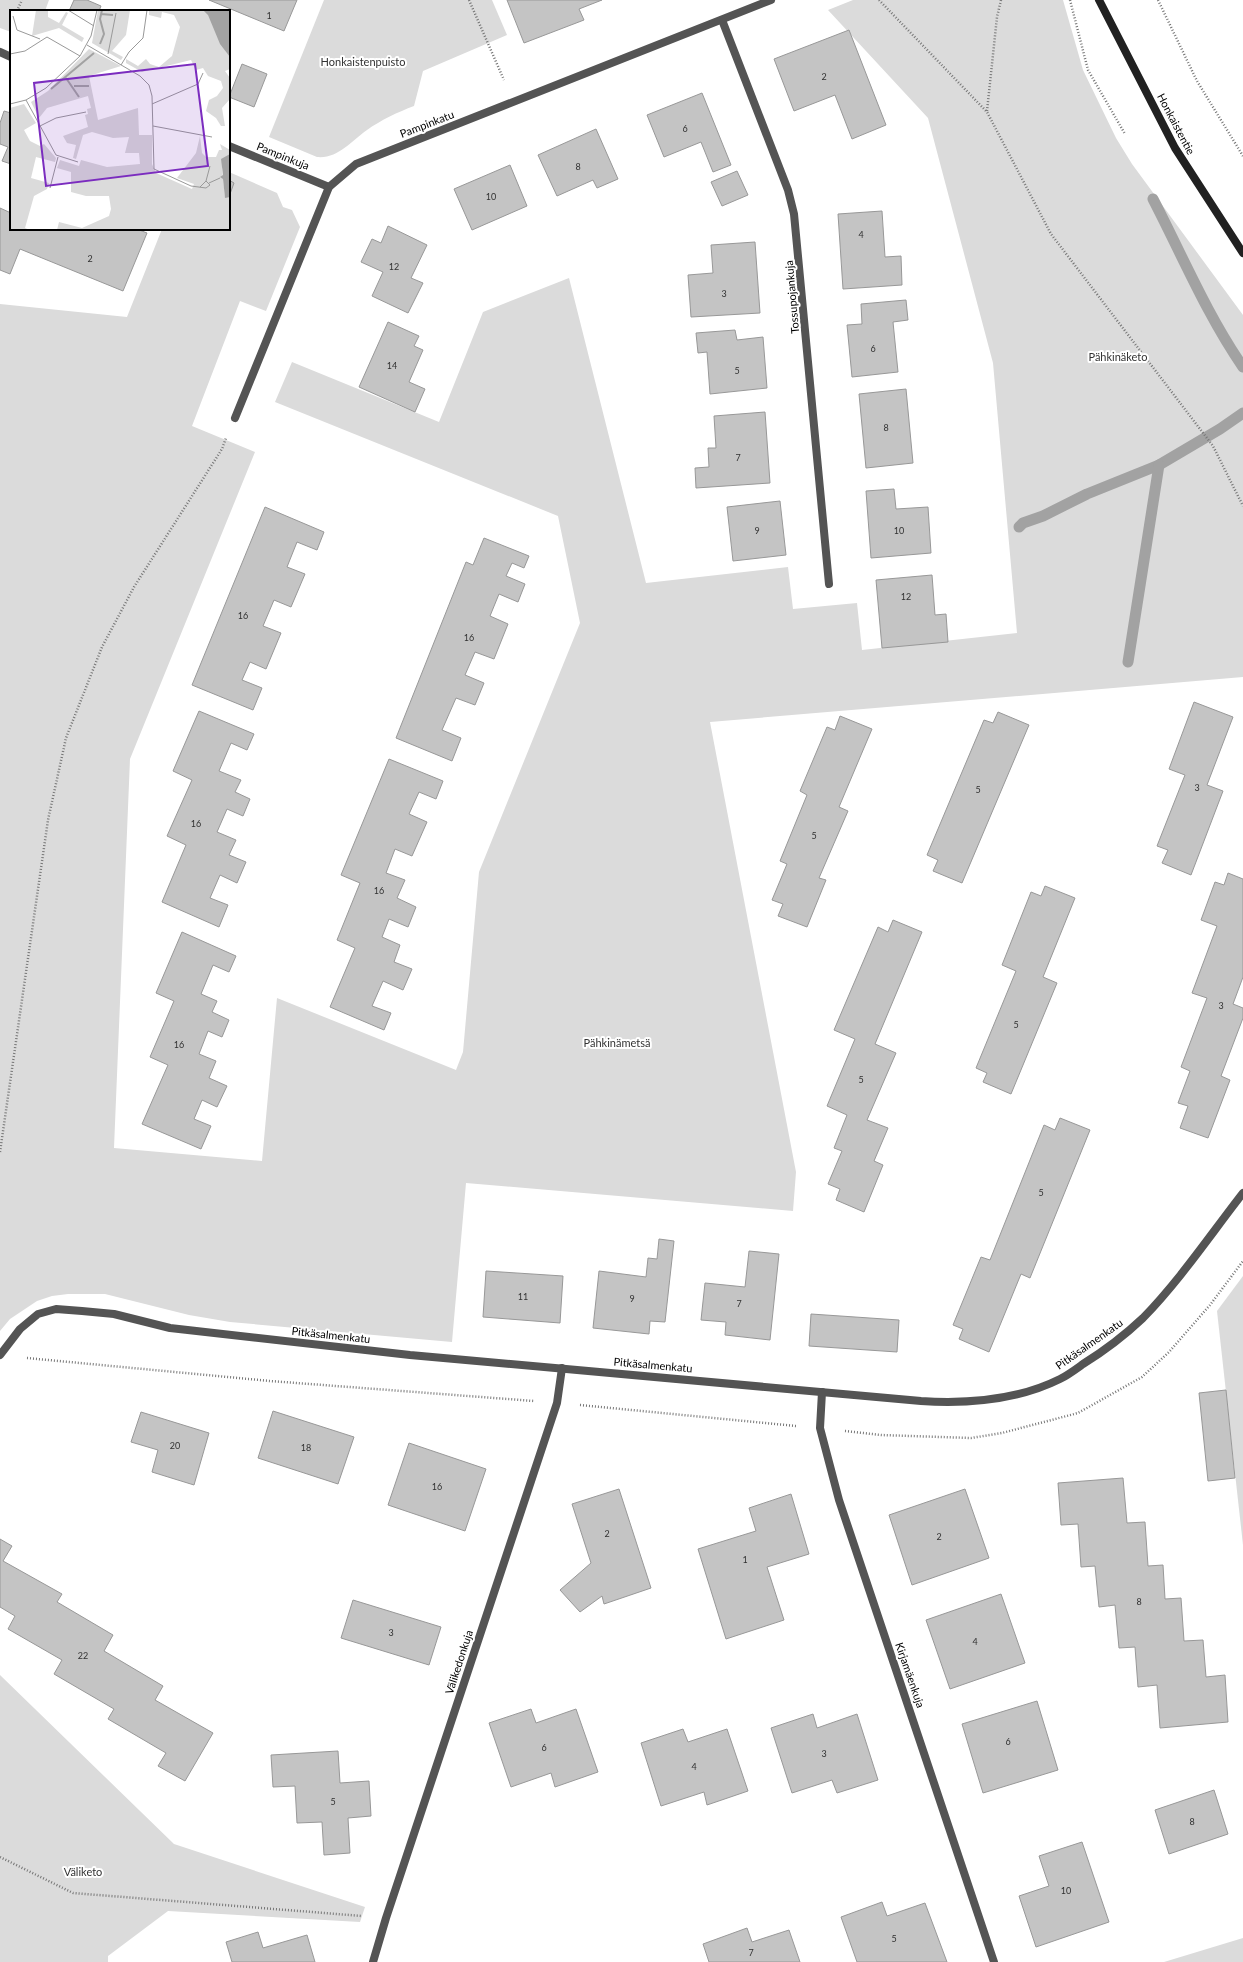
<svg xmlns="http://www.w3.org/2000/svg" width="1243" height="1962" font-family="Lato,sans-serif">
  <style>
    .green { fill: #dbdbdb }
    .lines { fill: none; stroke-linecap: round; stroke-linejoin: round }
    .stream { stroke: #a2a2a2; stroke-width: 11 }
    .building { fill: #c4c4c4; stroke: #989898 }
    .path { stroke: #767676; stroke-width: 2.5; stroke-dasharray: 1 2; stroke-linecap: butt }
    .street { stroke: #545454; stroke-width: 8 }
    .secondary { stroke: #212121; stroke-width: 8 }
    .labels { text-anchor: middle; stroke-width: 4; stroke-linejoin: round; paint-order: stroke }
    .number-label { font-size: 9px; fill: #313131 }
    .park-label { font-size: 11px; fill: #323232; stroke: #fff }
    .street-label { font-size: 11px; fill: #000; stroke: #fff }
    .inset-river { fill: none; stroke: #a2a2a2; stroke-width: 2 }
    .inset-road { fill: none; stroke: #999; stroke-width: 1 }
    .view { fill: #7b2cbf; fill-opacity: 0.15; stroke: #7b2cbf; stroke-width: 2 }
    .inset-edge { fill: none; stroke: #000; stroke-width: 2 }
  </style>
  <rect width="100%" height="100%" fill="#fff"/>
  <!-- green -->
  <g class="green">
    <path d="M0,0h49l-4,11h-34v21l-11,-4z"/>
    <path d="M324,0h168l15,35 -84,36 -9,35c-16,6 -33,14 -47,24 -16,11 -29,29 -50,27l-48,-20z"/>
    <path d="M853,0h210l20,70 33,68 16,26 111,151v362l-533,45 86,450 -3,39 -327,-28 -14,159 -222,-20 -41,-7 -84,-21h-37l-16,2 -15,5 -27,18 -10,12v-1027l127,13 35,-88h67v-57l48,21 6,14 9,3 8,17 -34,84 -26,-10 -48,125 63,26 -125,307 -16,389 148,13 15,-163 179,72 7,-18 16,-180 101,-249 -22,-107 -283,-114 17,-40 147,60 44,-110 86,-34 77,305 142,-16 5,42 64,-6 5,47 155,-17 -24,-270 -65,-245 -100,-108z"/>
    <path d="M1243,1276v269l-26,-234z"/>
    <path d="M0,1675l174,169 191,63 -5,15 -192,-11 -60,45v6h-108z"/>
    <path d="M1243,1938v24h-79z"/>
  </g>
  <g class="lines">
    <!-- stream -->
    <g class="stream">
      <path d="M1153,199c29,56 54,116 90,168"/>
      <path d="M1019,527l4,-4 20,-7 44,-22 72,-29 61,-36 23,-16"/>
      <path d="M1128,662l31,-197"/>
    </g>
  </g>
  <!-- building -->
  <g class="building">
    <path d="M74,0h13l14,6 -2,5h-30z"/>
    <path d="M209,0h88l-13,31z"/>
    <path d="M507,0h95l-23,9 5,11 -60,23z"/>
    <path d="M849,30l37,95 -34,14 -17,-44 -41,16 -20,-52z"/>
    <path d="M242,64l25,10 -13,33 -25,-10z"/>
    <path d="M702,93l29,72 -18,7 -12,-30 -37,15 -17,-42z"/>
    <path d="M4,111l7,2v51l-9,-3 6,-14 -8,-3v-21z"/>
    <path d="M596,129l22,50 -21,9 -4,-8 -36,16 -19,-41z"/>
    <path d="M510,165l17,41 -55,24 -18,-41z"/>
    <path d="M737,171l11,24 -26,11 -11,-24z"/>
    <path d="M229,180l5,3 -4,11 -1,-1z"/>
    <path d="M0,208l11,5v16h126l10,4 -24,58 -103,-42 -10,25 -10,-4z"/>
    <path d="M882,211l3,46 16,-1 1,29 -59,4 -5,-75z"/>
    <path d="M388,226l39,19 -16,33 12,5 -15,30 -36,-17 11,-24 -22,-10 11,-23 9,4z"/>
    <path d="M755,242l5,71 -69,4 -3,-42 25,-2 -2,-28z"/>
    <path d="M906,300l2,20 -15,2 5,50 -46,5 -5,-52 15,-1 -1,-20z"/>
    <path d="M388,322l31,14 -5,10 9,4 -14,32 16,7 -10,23 -56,-25z"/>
    <path d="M735,330l2,10 26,-3 4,51 -57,6 -3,-42 -9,1 -2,-20z"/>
    <path d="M906,389l7,74 -47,5 -7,-74z"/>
    <path d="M765,412l5,71 -74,5 -1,-20 14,-1 -1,-19h8l-2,-32z"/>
    <path d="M894,489l2,20 32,-2 3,46 -60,5 -5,-67z"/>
    <path d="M780,501l6,54 -53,6 -6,-54z"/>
    <path d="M265,507l59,25 -7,18 -20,-8 -10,25 18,7 -14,33 -17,-7 -11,26 18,7 -15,36 -16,-7 -8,18 20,8 -9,22 -61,-25z"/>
    <path d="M484,538l45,18 -5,12 -12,-5 -6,13 19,8 -7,18 -19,-8 -9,22 18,8 -14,35 -19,-7 -10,23 19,8 -9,22 -19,-7 -14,32 19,8 -9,23 -56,-23 70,-176 7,3z"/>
    <path d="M932,575l3,40 11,-1 2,28 -66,6 -6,-68z"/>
    <path d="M1194,702l39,15 -26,68 16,6 -32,84 -29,-12 6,-13 -11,-4 28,-71 -16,-6z"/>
    <path d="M199,711l55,23 -7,16 -16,-7 -12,28 22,9 -6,12 15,7 -7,17 -16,-7 -10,23 19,8 -7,15 17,7 -9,21 -17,-8 -10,23 18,7 -9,22 -57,-25 24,-57 -19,-9 25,-56 -19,-9z"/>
    <path d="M998,712l31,13 -67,158 -29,-12 5,-11 -11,-5 57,-135 9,3z"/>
    <path d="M840,716l32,13 -33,78 9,4 -29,67 7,2 -19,47 -29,-11 5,-12 -11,-4 15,-36 -7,-3 27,-66 -7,-4 27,-64 8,3z"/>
    <path d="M389,759l54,22 -7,18 -17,-7 -10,22 18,8 -15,34 -17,-7 -9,24 19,7 -8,18 19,9 -8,20 -19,-8 -7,18 18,8 -6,17 18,7 -9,21 -20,-9 -11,25 19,7 -7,17 -54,-23 25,-59 -18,-8 23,-57 -19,-8z"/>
    <path d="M1228,873l15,6v98l-10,27 10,4v10l-22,58 9,4 -22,58 -28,-10 8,-22 -10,-3 12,-32 -9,-4 26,-69 -15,-5 25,-67 -16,-6 14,-38 9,3z"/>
    <path d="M1045,886l30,12 -32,79 14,6 -46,111 -28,-12 4,-9 -11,-5 40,-97 -14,-6 29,-73 10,4z"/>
    <path d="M893,920l29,12 -47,112 21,9 -29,67 21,8 -14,33 9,4 -19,47 -28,-12 4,-11 -12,-5 14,-33 -8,-3 13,-33 -20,-9 28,-67 -21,-9 44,-103 10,5z"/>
    <path d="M182,932l54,24 -7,16 -16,-7 -12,29 16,7 -5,11 17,8 -7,17 -14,-6 -9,23 17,7 -7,17 18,8 -10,21 -15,-7 -8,19 17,7 -10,23 -59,-25 26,-59 -18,-8 24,-56 -18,-8z"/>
    <path d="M1060,1118l30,12 -60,148 -9,-4 -32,78 -30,-13 4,-10 -10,-4 28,-68 9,3 54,-135 11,5z"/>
    <path d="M659,1239l15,2 -9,81 -15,-1 -1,13 -56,-6 6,-57 47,6 2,-19 9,1z"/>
    <path d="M749,1251l30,3 -9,86 -45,-5 1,-13 -25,-2 4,-37 40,4z"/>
    <path d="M486,1271l77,5 -3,47 -77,-6z"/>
    <path d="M811,1314l88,6 -2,32 -88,-6z"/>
    <path d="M1226,1390l9,88 -27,3 -9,-88z"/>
    <path d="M273,1411l81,26 -16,47 -80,-26z"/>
    <path d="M141,1412l68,21 -15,52 -42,-13 6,-22 -27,-8z"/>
    <path d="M409,1443l77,26 -21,62 -77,-26z"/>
    <path d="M1123,1478l4,45 18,-1 3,44 15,-1 2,34 16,-1 3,43 19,-1 3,37 19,-2 3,47 -68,6 -3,-43 -19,2 -3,-40 -16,1 -4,-43 -16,2 -4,-41 -14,1 -3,-43 -17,1 -3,-42z"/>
    <path d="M619,1489l32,99 -47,16 -2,-8 -22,16 -20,-22 31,-27 -19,-59z"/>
    <path d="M965,1489l24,69 -77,27 -23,-70z"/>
    <path d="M791,1494l18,60 -42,13 17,53 -58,19 -28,-90 58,-18 -7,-23z"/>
    <path d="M0,1539l12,7 -9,15 59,33 -5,8 56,33 -9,16 59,35 -8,14 58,33 -28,48 -27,-15 8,-13 -58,-34 6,-10 -60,-35 8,-14 -54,-31 7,-13 -15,-9z"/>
    <path d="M1001,1594l24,69 -75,26 -24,-69z"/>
    <path d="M353,1600l88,27 -12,38 -88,-27z"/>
    <path d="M1037,1701l21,69 -75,23 -21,-69z"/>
    <path d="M531,1709l5,14 40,-14 22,63 -43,15 -4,-14 -40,14 -22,-64z"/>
    <path d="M813,1714l4,14 40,-14 21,66 -41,13 -5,-13 -40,13 -21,-65z"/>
    <path d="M683,1729l5,13 39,-13 21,62 -41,14 -3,-13 -43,14 -20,-63z"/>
    <path d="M338,1751l2,32 29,-2 2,35 -23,2 2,35 -26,2 -2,-33 -25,1 -2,-37 -22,1 -2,-32z"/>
    <path d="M1214,1790l14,44 -59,20 -14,-44z"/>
    <path d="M1082,1842l27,80 -73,25 -17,-51 30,-10 -10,-30z"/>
    <path d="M882,1902l5,14 38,-13 22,59h-90l-16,-45z"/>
    <path d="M747,1928l5,14 37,-12 11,32h-91l-6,-18z"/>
    <path d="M258,1932l5,16 44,-13 8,27h-83l-6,-20z"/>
  </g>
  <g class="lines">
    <!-- path -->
    <g class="path">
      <path d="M469,0l35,80"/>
      <path d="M879,0l108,112 64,122 162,212 30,60"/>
      <path d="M1070,0l18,70 37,64"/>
      <path d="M1158,0l39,81 46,75"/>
      <path d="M17,11l5,-11"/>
      <path d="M987,111l10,-94 4,-17"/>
      <path d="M0,1152l48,-332 18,-82 36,-91 32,-60 88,-138 4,-11"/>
      <path d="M27,1358l243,23 264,20"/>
      <path d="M580,1405l216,21"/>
      <path d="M845,1431l36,4 90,3 31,-5 76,-20 64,-36 27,-25 41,-47 33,-44"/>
      <path d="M0,1857l73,36 289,23"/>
    </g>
    <!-- street -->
    <g class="street">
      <path d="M722,20l66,170 6,24 35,370"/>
      <path d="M0,52l11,5"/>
      <path d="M229,146l100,41"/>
      <path d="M235,418l94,-231 27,-23 415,-164"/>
      <path d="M0,1355l20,-26 18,-15 18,-5 26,2 32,3 56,14 240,27 511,46c47,3 97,-1 139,-22 8,-4 16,-10 23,-15 21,-13 42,-29 60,-46 37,-38 68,-84 100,-125"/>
      <path d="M822,1392l-2,36 19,72 155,462"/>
      <path d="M373,1962l13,-44 171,-515 5,-35"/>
    </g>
    <!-- secondary -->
    <path class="secondary" d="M1099,0l76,148 68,105"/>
  </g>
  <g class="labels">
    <!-- number labels -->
    <g class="number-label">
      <text x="269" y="19">1</text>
      <text x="824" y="80">2</text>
      <text x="685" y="132">6</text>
      <text x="578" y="170">8</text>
      <text x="491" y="200">10</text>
      <text x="861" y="238">4</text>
      <text x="90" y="262">2</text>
      <text x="394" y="270">12</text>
      <text x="724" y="297">3</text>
      <text x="873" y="352">6</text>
      <text x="392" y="369">14</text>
      <text x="737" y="374">5</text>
      <text x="886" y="431">8</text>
      <text x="738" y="461">7</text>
      <text x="757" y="534">9</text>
      <text x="899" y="534">10</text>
      <text x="906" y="600">12</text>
      <text x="243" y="619">16</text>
      <text x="469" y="641">16</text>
      <text x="1197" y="791">3</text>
      <text x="978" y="793">5</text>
      <text x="196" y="827">16</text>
      <text x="814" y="839">5</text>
      <text x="379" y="894">16</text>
      <text x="1221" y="1009">3</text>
      <text x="1016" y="1028">5</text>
      <text x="179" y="1048">16</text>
      <text x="861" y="1083">5</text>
      <text x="1041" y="1196">5</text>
      <text x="523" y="1300">11</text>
      <text x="632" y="1302">9</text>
      <text x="739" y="1307">7</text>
      <text x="175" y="1449">20</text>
      <text x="306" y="1451">18</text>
      <text x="437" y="1490">16</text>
      <text x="607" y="1537">2</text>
      <text x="939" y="1540">2</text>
      <text x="745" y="1563">1</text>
      <text x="1139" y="1605">8</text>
      <text x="391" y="1636">3</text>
      <text x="975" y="1645">4</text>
      <text x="83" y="1659">22</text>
      <text x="1008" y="1745">6</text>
      <text x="544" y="1751">6</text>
      <text x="824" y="1757">3</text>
      <text x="694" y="1770">4</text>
      <text x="333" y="1805">5</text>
      <text x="1192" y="1825">8</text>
      <text x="1066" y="1894">10</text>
      <text x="894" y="1942">5</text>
      <text x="751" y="1956">7</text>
    </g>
    <!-- park labels -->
    <g class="park-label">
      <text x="363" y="66">Honkaistenpuisto</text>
      <text x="1118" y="361">Pähkinäketo</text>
      <text x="617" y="1047">Pähkinämetsä</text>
      <text x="83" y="1876">Väliketo</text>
    </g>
    <!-- street labels -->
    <g class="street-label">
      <text transform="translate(427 124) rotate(-21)" y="4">Pampinkatu</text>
      <text transform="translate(1176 124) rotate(62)" y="4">Honkaistentie</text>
      <text transform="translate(283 156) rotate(22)" y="4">Pampinkuja</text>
      <text transform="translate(792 297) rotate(-95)" y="4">Tossupojankuja</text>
      <text transform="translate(331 1335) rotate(6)" y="4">Pitkäsalmenkatu</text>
      <text transform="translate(1089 1344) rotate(-35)" y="4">Pitkäsalmenkatu</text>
      <text transform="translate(653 1365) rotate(5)" y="4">Pitkäsalmenkatu</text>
      <text transform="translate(459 1662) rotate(-72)" y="4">Välikedonkuja</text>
      <text transform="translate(910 1675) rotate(71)" y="4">Kirjamäenkuja</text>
    </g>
  </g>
  <!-- overview -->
  <g transform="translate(10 10)">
    <rect width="220" height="220" fill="#fff"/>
    <path d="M26,0h12v7l11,6 7,-11 2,1 -6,12 22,13 -2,4 -23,-14 -27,8zM88,0h32l-4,25 -14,16 11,6 -2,3 -29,-17zM139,0h60l21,39v20l-5,2 5,7v21l-8,9 3,18h-4l-5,-8 -10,-7 3,-11 8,-4 6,-8 -2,-7 -13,-5 -5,-8 -7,2 -5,-10 -49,12 -16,-9v-4l12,7 8,-7 4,5 9,3 13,-11 8,-29 -6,-12 -12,-3 -1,6 -12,-3zM79,39l32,17 -32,10 9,44 40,-12 1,27h13v29l4,9 36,16 2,-5 -17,-6 19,-25 4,-17 2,17 4,4h10l3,-7h3l-2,-6 10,6v7l-8,11 3,29h5v33h-173l2,-8 23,6 27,-12 2,-7 -2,-13h-23l-15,-4v-20l-14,-4 3,-8 19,6 2,-6 26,7 33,-3 -1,-11h-14l4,-16 -16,1 -21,-6 -9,3 -7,24 -3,-1 3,-13 -9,-2 -4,-7 25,-9 -3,-12 3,-1 -1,-5 4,-1 -3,-12 -41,12 -8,10 -8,-16 17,-11zM14,94l12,19 -12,7 6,11 10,5 4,-2 12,14 -1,4 -19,-5 -5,21 18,5 -2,6 -13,7 -9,32 5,2h-20v-122z" fill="#dbdbdb"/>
    <path d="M193,0h27v47l-10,-13 -12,-29zM220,144v43l-5,1 -2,-19 -3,-2 3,-2 -2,-16z" fill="#a2a2a2"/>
    <path class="inset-river" d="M91,4l12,1M90,34l4,-10 -4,-15 2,-9M56,68l13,19M64,76h15M41,79l43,-36"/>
    <path class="inset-road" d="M58,0l26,16M3,6l4,14 23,9M77,35l53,31 9,9 3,11 2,73 37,17 15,2 4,-3 -4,-4 -6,6M0,44l15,-3 22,-14 33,19M98,44l8,-41M111,55l8,-13 14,-14 4,-28M16,90l30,55 22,7M0,94l16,-4 20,-12 34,-32 11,-20 6,-26M142,94l46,-20 5,-11M30,116l16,-8 30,-6M143,116l59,11M196,171l4,-15M199,173l11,-5M40,178l8,-31"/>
    <path class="view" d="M185,54l13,102 -162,20 -12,-103z"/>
    <rect width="220" height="220" class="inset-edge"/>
  </g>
</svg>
